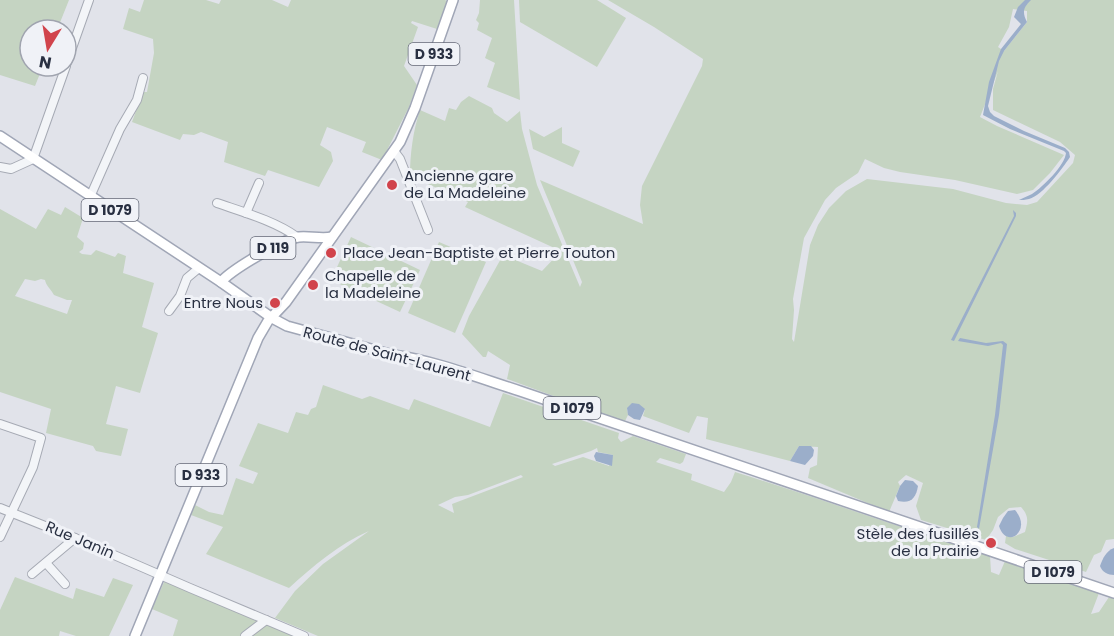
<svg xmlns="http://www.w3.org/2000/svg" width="1114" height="636" font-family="Poppins,sans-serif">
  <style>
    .green { fill: #c5d4c2; fill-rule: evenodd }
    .water { fill: #9baeca }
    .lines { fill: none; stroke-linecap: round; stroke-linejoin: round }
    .minor-casing { stroke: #a6aab4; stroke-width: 10 }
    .major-casing { stroke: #a0a6b6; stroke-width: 12 }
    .minor { stroke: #f3f5f8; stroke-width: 8 }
    .major { stroke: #fff; stroke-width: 9 }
    .poi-dot { fill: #d1444c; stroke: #f0f2f7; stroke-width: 2 }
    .labels { text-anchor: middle; stroke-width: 6; stroke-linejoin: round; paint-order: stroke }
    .shield { fill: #f0f2f7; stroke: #656a78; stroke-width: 1.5 }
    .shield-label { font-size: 14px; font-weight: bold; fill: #293042 }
    .poi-label { font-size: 15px; fill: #293042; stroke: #f0f2f7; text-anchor: start }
    .street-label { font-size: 15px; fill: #293042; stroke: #f0f2f7 }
  </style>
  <rect width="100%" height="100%" fill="#e1e3ea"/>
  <!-- green -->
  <g class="green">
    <path d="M0,0h69l-12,30h-27v36h13l-8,20 -35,-11z"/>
    <path d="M144,0h62l13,4 2,-4h51l16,7 3,-7h154l2,1 -10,28 -25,-8 -1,2 7,4 -14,39 13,19 -8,22 -27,53 -20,-8 4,-10 -39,-15 -7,18 11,7 2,9 -14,26 -51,-17 -3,6 -41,-14 4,-20 -27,-10 -7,3 -11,-1 -3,6 -48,-18 11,-30h4l7,-39 -1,-14 -30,-10 6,-21 11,4z"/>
    <path d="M480,0h34l6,100 -33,-13 8,-24 -10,-5 7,-20 -15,-8 2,-7 -3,-3 3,-7z"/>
    <path d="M519,0h78l29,18 -29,49 -77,-45z"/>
    <path d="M608,0h506v539l-8,1 -5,12 -7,3 -8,17 -71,-23 -10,-6 1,-7 7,1 12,-5c3,-11 4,-16 -4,-25l-12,1 -11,9 -5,13 -7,10 -65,-20 -5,-14 7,-23 -17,-8 -8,7 2,4 -11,26 -81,-34 2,-10 7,-3 1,-18 -19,-1 -9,15 -84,-22 2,-21 -11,-2 -8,17 -46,-17 2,-7 -18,-1 1,7 -3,6 -9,-2 -109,-40 3,-14 -22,-14 -2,6h-3l-21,-23 7,-18 34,-61 39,16 19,-20 -96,-44 3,-5 -58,-26c0,-22 3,-45 10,-66l25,11 4,-13 7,2 5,-8 8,-6 23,12 2,5 13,9 13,-11 2,18 15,56 43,102 2,-5 -42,-102 103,44 -3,-19 2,-19 60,-120 1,-7 -49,-32zM1013,9l14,2v11l-23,29 -6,-4 11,-20zM998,71l-5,18v21l67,32 15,13 -2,8 -36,39 -10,3 -21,-2 -53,-14 -86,-10 -21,12 -17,17 -11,17 -8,20 -16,97 -2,-3 2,-29 -1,-11 11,-61 21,-38 11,-12 22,-15 7,-14 19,9 16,4 55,8 62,14 16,-4 17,-17 14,-18 -67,-29 -17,-9z"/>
    <path d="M562,127v16l18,8 -7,16 -40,-18 -4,-20 15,8z"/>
    <path d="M65,207l18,11 -6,19 7,6 -1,6 -4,3 3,2 9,1 5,-5 19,7 3,-4 8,3 -3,17 31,10 -12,44 16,6 -18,60 -24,-7 -10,38 22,5 -7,27 -25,-5 -3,-5 -47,-13 5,-24 -51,-17v-183l36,20 12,-20 13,6zM25,279l10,2 6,-2 4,1c1,6 6,9 9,15l13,5h5l-5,14 -52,-18z"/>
    <path d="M351,237l69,33 -20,42 -69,-32z"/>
    <path d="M439,242l47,20 -31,71 -47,-20z"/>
    <path d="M323,385l39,14 8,-3 39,14 5,-11 76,28 13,-34 116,40 -1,5 3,4 12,-6 53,18 -3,8 -3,2 -20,-6 -4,4 36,12 -1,6 33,12 7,-10 4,-10c86,27 170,57 255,84l1,16 8,3 6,-14 94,32 -8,21 8,-2 10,-15 5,2v37h-796l-43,-18 20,-27 28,-27 46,-33c-30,13 -56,35 -80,57l-83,-34 17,-27 -32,-12 4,-10 14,7 14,3 13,-37 17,6 5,-11 -19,-7 19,-43 30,10 8,-21 12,3 3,-6 5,-2zM597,448l1,4 15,3 -4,11 -26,-9 -28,9 -3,-2 39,-13zM521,475l2,2 -71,27 2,9 -16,-8 17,-8 13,-2z"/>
    <path d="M15,577l58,22 3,-11 28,9 9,-19 20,7 -24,51h-33l-16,-5 -1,5h-59v-26z"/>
    <path d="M165,580l94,42 -5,6 -13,8h-68l5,-16 -26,-11z"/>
    <path d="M265,624l29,12h-44z"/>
  </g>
  <!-- water -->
  <g class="water">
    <path d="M1025,0h6c-8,8 -9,12 -4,22l-23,29 -5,10 -11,45 2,6 4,4 30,15 41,17 4,4 1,5c-8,12 -27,38 -41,42 -4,1 -7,1 -10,1 4,-2 9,-4 13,-6 11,-7 33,-29 34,-41l-2,-2 -54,-22 -27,-14 6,-33 12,-33 20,-25 -7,-7 4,-10z"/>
    <path d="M1013,210l3,3v3l-62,125 -3,-1 63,-124z"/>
    <path d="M960,338l26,5 17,-2 4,3 -8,71 -20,114 -2,-2 18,-112 8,-70 -2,-2 -13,3 -30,-5z"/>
    <path d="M632,403l7,1 6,5 -5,11 -6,-1 -6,-4 -1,-7z"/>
    <path d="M799,446h12l3,4 -1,6 -8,9 -15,-4z"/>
    <path d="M596,452l17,3 -1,11 -16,-5 -2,-5z"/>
    <path d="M905,480l8,1 5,5c-2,12 -7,18 -20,15l-2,-5 4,-10z"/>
    <path d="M1015,510c18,21 -9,40 -16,16l4,-8 5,-7z"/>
    <path d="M1114,548v27c-6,0 -12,-3 -14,-9 3,-8 6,-15 14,-18z"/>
  </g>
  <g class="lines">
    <defs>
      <g id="minor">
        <path d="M66,65l23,-65"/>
        <path d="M394,151l6,8 28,71"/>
        <path d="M0,167l11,2 22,-10 33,-93"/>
        <path d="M90,197l30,-68 17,-29 6,-22"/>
        <path d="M217,203c26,9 58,18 80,34"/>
        <path d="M246,213l13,-30"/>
        <path d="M169,311l11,-15 7,-18 12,-10"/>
        <path d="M0,424l41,14 -8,29 -33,70"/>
        <path d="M0,508l75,30 115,50 114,48"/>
        <path d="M46,563l19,21"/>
        <path d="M32,574l43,-36"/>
        <path d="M245,636l21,-16"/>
      </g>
      <g id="major">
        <path d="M0,136l221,146 51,36 15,8 106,29c43,6 86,23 127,36l594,202"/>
        <path d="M221,282c10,-12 62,-43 78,-45 11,-1 22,2 33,0"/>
        <path d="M135,636l123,-298 10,-17 18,-19 114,-160 15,-34 38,-108"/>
      </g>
    </defs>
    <!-- minor casing -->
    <use href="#minor" class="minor-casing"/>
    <!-- major casing -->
    <use href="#major" class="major-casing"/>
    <!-- minor -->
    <use href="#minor" class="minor"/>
    <!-- major -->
    <use href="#major" class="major"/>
  </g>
  <!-- markers -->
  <g class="poi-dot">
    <circle cx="392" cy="185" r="6"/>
    <circle cx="331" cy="253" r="6"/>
    <circle cx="313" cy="285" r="6"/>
    <circle cx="275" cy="303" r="6"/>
    <circle cx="991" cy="543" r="6"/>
  </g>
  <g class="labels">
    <!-- shield labels -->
    <g class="shield">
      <rect x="408.5" y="43" width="51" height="22" rx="4.5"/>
      <rect x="81.5" y="199" width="57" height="22" rx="4.5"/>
      <rect x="250.5" y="237" width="45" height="22" rx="4.5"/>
      <rect x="543.5" y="397" width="57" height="22" rx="4.5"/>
      <rect x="175.5" y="464" width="51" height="22" rx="4.5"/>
      <rect x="1024.5" y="561" width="57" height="22" rx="4.5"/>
    </g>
    <g class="shield-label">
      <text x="434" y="59">D 933</text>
      <text x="110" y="215">D 1079</text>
      <text x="273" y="253">D 119</text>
      <text x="572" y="413">D 1079</text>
      <text x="201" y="480">D 933</text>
      <text x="1053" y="577">D 1079</text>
    </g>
    <!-- poi labels -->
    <g class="poi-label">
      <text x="404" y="181">Ancienne gare<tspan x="404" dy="17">de La Madeleine</tspan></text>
      <text x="343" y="258">Place Jean-Baptiste et Pierre Touton</text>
      <text x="325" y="281">Chapelle de<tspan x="325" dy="17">la Madeleine</tspan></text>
      <text x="263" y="308" text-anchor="end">Entre Nous</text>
      <text x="979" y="539" text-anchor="end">Stèle des fusillés<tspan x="979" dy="17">de la Prairie</tspan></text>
    </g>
    <!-- street labels -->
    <g class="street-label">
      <text transform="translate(387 354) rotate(15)" y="5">Route de Saint-Laurent</text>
      <text transform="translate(80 540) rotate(23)" y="5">Rue Janin</text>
    </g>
  </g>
  <!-- north arrow -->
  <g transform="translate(48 48) rotate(191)"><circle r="28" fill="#f0f2f7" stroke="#a0a4af" stroke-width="1.5"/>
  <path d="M0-4.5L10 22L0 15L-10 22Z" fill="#d1444c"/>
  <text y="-9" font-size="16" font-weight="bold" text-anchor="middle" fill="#293042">N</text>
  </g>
</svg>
